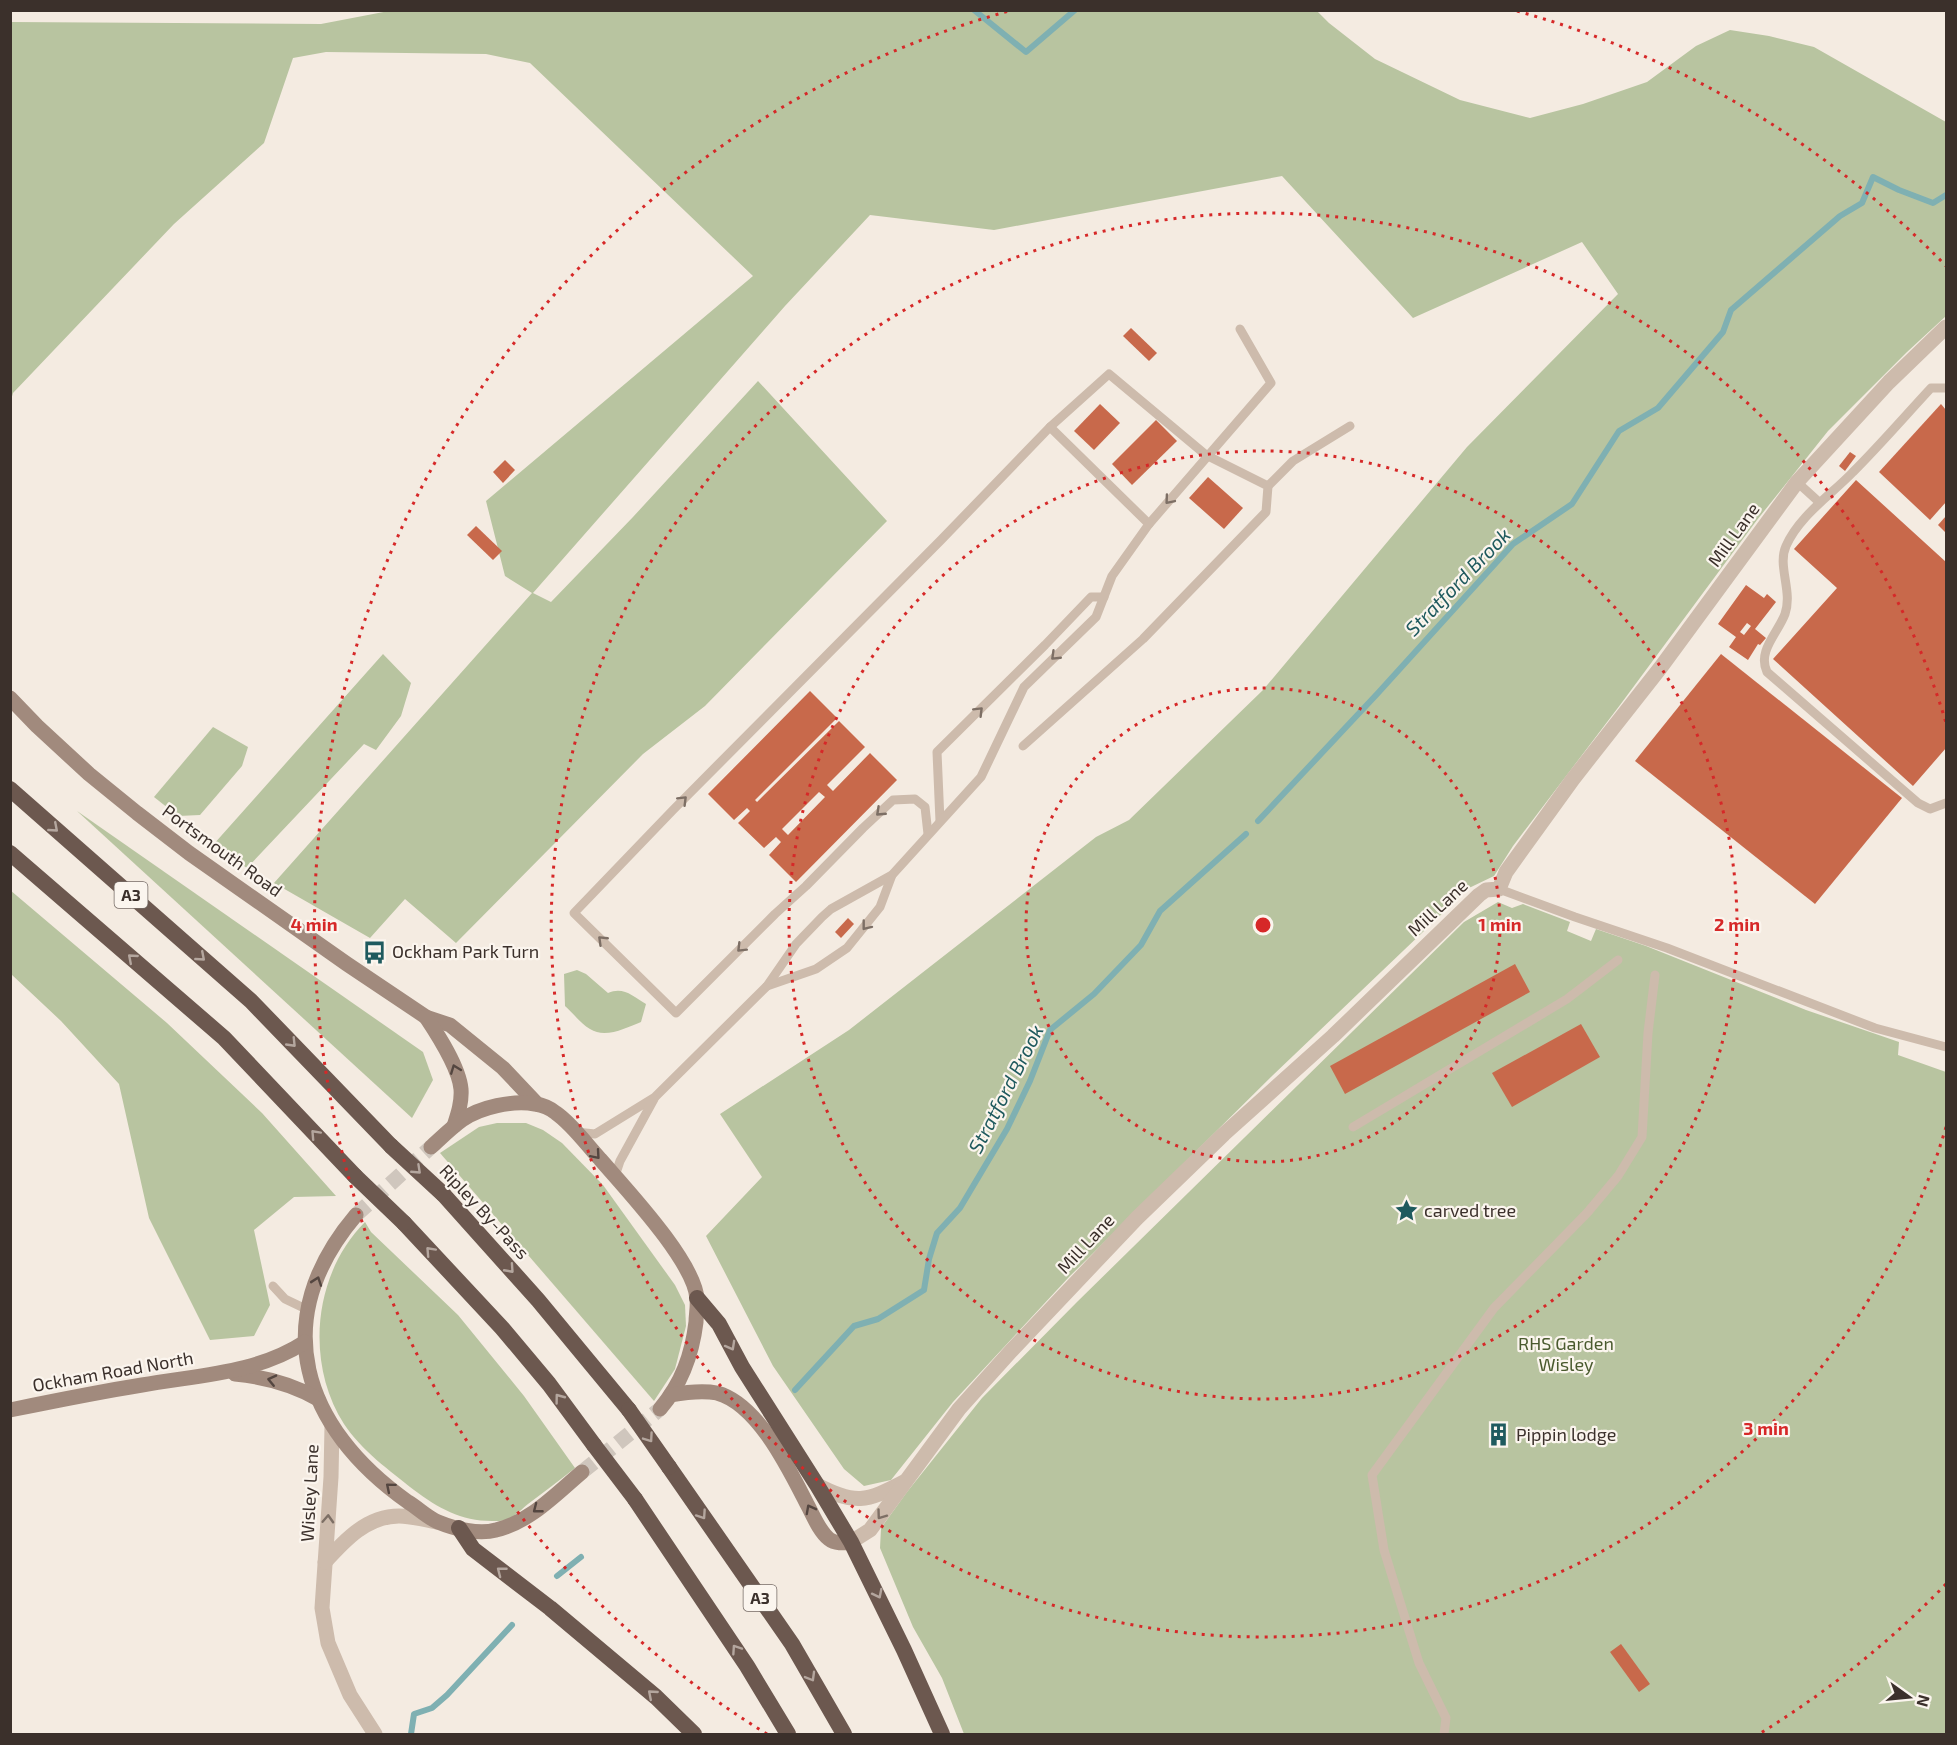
<svg xmlns="http://www.w3.org/2000/svg" width="1957" height="1745" font-family="'Exo 2',sans-serif">
  <style>
    .green { fill: #b8c4a0 }
    .lines { fill: none; stroke-linecap: round; stroke-linejoin: round }
    .stream { stroke: #7fb0b2; stroke-width: 6 }
    .building { fill: #c8694b; fill-rule: evenodd }
    .secondary-tunnel { stroke: #cfc6bd; stroke-width: 15; stroke-dasharray: 15 8; stroke-linecap: butt }
    .service { stroke: #cdbbac; stroke-width: 9 }
    .minor { stroke: #cdbbac; stroke-width: 15 }
    .secondary { stroke: #a18a7d; stroke-width: 15 }
    .trunk { stroke: #6c584f; stroke-width: 16 }
    .trunk-bridge { stroke: #6c584f; stroke-width: 16 }
    .oneway { stroke: #7d6f65 }
    .oneway2 { stroke: #b4a69e }
    .oneway3 { stroke: #544640 }
    .ring { fill: none; stroke: #d62828; stroke-width: 3; stroke-dasharray: 3 6 }
    .labels { text-anchor: middle; stroke-width: 4.5; stroke-linejoin: round; paint-order: stroke }
    .shield { fill: #fbf5ee; stroke: #756b66; stroke-width: 1.5 }
    .shield-label { font-size: 16px; font-weight: bold; fill: #3b302b }
    .street-label { font-size: 18px; fill: #3b302b; stroke: #fbf5ee }
    .poi-label { font-size: 18px; fill: #3b302b; stroke: #fbf5ee; text-anchor: start }
    .park-label { font-size: 18px; fill: #4a5a2e; stroke: #fbf5ee }
    .water-label { font-size: 20px; font-style: italic; fill: #1f5a5e; stroke: #fbf5ee }
    .centre { fill: #d62828; stroke: #fbf5ee; stroke-width: 3 }
    .ring-label { font-size: 18px; text-anchor: middle; font-weight: bold; fill: #d62828; stroke: #fbf5ee; stroke-width: 4.5; stroke-linejoin: round; paint-order: stroke }
  </style>
  <rect width="100%" height="100%" fill="#f4ebe1"/>
  <!-- green -->
  <g class="green">
    <path d="M394,10l923,1 12,12 46,36 85,41 70,18 53,-14 64,-22 49,-36 34,-16 39,6 45,11 132,75v194l-39,36 -79,79 -71,89 -137,185 -107,141 -19,30 -25,12 -197,188 -203,201 -116,125 -62,78 -27,6 -20,-17 -71,-103 -67,-130 56,-59 -42,-63 129,-84 247,-193 33,-17 134,-130 204,-243 151,-153 -36,-52 -169,76 -131,-142 -288,54 -124,-15 -85,91 -252,287 18,9 82,-85 125,-136 129,140 -182,185 -62,48 -187,189 -51,-44 -35,39 -96,-55 258,-290 -27,-17 -19,-75 267,-225 -223,-213 -44,-9 -160,-2 -33,6 -29,85 -90,81 -161,169 -2,7v-378l310,2z"/>
    <path d="M383,654l28,29 -10,33 -25,34 -12,-6 -117,124 -34,-23z"/>
    <path d="M213,727l35,20 -6,19 -42,49 -22,1 -24,-19z"/>
    <path d="M77,811l346,241 10,28 -21,38z"/>
    <path d="M10,890l157,133 95,90 74,83 -42,1 -40,33 16,75 -16,31 -44,4 -61,-122 -30,-134 -58,-63 -50,-47z"/>
    <path d="M1498,902l14,6 11,-4 47,18 -3,9 24,10 5,-12 50,17 160,64 93,32 -1,13 48,17v662h-982l-22,-56 -29,-51 -33,-79 1,-20 26,-36 75,-94 95,-96 387,-380z"/>
    <path d="M577,970l9,4 22,19c15,-7 25,3 38,11l-5,18c-15,6 -36,17 -51,7 -9,-5 -17,-16 -25,-23l-1,-32z"/>
    <path d="M497,1123h29l17,7 19,13 41,42 72,100 10,20 1,21 -11,43 -21,32 -214,-248 39,-26z"/>
    <path d="M365,1222l6,10 87,83 66,81 51,72c-15,12 -31,24 -47,36 -6,5 -14,13 -22,16 -4,1 -10,1 -14,1 -31,0 -54,-13 -78,-31 -24,-19 -53,-40 -70,-66 -39,-61 -31,-150 21,-202z"/>
  </g>
  <g class="lines">
    <!-- stream -->
    <g class="stream">
      <path d="M974,10l52,42 49,-42"/>
      <path d="M1258,821l120,-128 135,-149 59,-40 47,-73 39,-23 65,-76 8,-22 109,-94 22,-13 11,-26 26,13 34,13 13,-8"/>
      <path d="M795,1390l59,-64 24,-7 46,-29 5,-31 8,-26 23,-25 47,-79 23,-48 20,-51 44,-36 47,-49 19,-34 86,-77"/>
      <path d="M557,1576l24,-19"/>
      <path d="M411,1734l3,-20 18,-6 15,-13 65,-70"/>
    </g>
  </g>
  <!-- building -->
  <g class="building">
    <path d="M1131,328l26,25 -8,8 -26,-25z"/>
    <path d="M1100,404l20,19 -26,27 -20,-19z"/>
    <path d="M1941,404l5,6v92l-16,18 -51,-48z"/>
    <path d="M1156,420l21,21 -45,44 -20,-21z"/>
    <path d="M1850,452l6,4 -11,15 -6,-5z"/>
    <path d="M505,460l10,10 -12,13 -10,-11z"/>
    <path d="M1208,477l35,31 -19,21 -35,-31z"/>
    <path d="M1856,480l90,82v186l-33,38 -140,-127 64,-71 -43,-39z"/>
    <path d="M1946,516v17l-8,-8z"/>
    <path d="M476,526l26,25 -9,9 -26,-25z"/>
    <path d="M1746,585l18,13 3,-4 9,8 -21,27 11,9 -6,7 -2,-1 -10,16 -19,-13 7,-10 -18,-13zM1747,623l4,3 -7,9 -4,-3z"/>
    <path d="M1721,654l181,144 -87,106 -180,-143z"/>
    <path d="M810,691l27,27 -82,82 2,2 82,-81 26,26 -38,38 6,6 37,-38 27,27 -101,102 -27,-27 12,-13 -5,-5 -12,11 -26,-25 12,-12 -3,-3 -13,12 -26,-26zM819,792l6,5 -37,38 -6,-6z"/>
    <path d="M848,918l6,6 -13,14 -6,-6z"/>
    <path d="M1515,964l15,28 -185,102 -15,-28z"/>
    <path d="M1581,1024l19,33 -88,50 -20,-34z"/>
    <circle cx="1498" cy="1435" r="9"/>
    <path d="M1621,1644l29,40 -11,8 -29,-40z"/>
  </g>
  <g class="lines">
    <!-- secondary-tunnel -->
    <g class="secondary-tunnel">
      <path d="M356,1215l75,-68"/>
      <path d="M582,1472l78,-63"/>
    </g>
    <!-- service -->
    <g class="service">
      <path d="M1946,388h-15c-26,28 -51,57 -78,84 -22,23 -54,44 -67,74 -9,20 7,45 -1,68 -7,19 -28,37 -18,58l151,131 12,6 16,-6"/>
      <path d="M1797,482l22,20"/>
      <path d="M1268,486l25,-25 57,-35"/>
      <path d="M1023,746l120,-107 123,-127 2,-26 -62,-31 -97,-81 -59,53"/>
      <path d="M940,821l-3,-69 108,-107 46,-48h13"/>
      <path d="M928,834l-3,-27 -10,-8 -22,1 -30,28 -57,58 -31,28 -99,99 -102,-100 99,-103 268,-270 109,-113 99,97"/>
      <path d="M1499,889l76,28 92,31 208,80 71,19"/>
      <path d="M767,986l49,-17 31,-21 33,-41 12,-32"/>
      <path d="M1353,1127l214,-128 51,-39"/>
      <path d="M576,1132l19,2 60,-37 112,-111 29,-42 26,-27 9,-8 61,-34 89,-98 43,-90 72,-70 16,-41 37,-52 122,-141 -31,-54"/>
      <path d="M615,1176l5,-15 34,-62"/>
      <path d="M273,1286l12,13 23,11"/>
      <path d="M1444,1734l2,-16 -27,-55 -35,-113 -12,-75 122,-167 93,-95 31,-37 24,-39 6,-104 7,-58"/>
    </g>
    <!-- minor -->
    <g class="minor">
      <path d="M332,1426l-1,51 -9,131 6,35 22,52 25,39"/>
      <path d="M817,1485c38,20 49,17 87,-3"/>
      <path d="M851,1542l19,-12 89,-121 52,-58 126,-133 87,-84 109,-98 146,-141 7,-5 13,-1 7,-17 67,-93 88,-112 136,-185 92,-100 57,-55"/>
      <path d="M325,1562c20,-22 42,-46 74,-46 13,0 26,4 38,6"/>
    </g>
    <!-- secondary -->
    <g class="secondary">
      <path d="M10,698l27,28 52,48 48,39 52,40 158,111 79,53 24,8 53,43 34,36"/>
      <path d="M426,1017c12,18 33,50 35,72 1,13 -3,25 -7,37"/>
      <path d="M431,1147c10,-9 20,-19 31,-27 18,-13 51,-20 73,-16 8,1 15,4 21,9 17,12 30,31 44,46 25,29 95,103 97,140 1,7 -1,16 -1,23 -4,33 -14,61 -36,87"/>
      <path d="M356,1215c-89,105 -54,212 52,287 10,6 20,16 30,20 17,7 41,13 58,8 34,-8 60,-36 86,-58"/>
      <path d="M235,1374c30,3 57,10 83,25"/>
      <path d="M671,1395c16,-3 31,-5 46,-2 41,11 72,76 90,111 6,11 12,27 22,35 6,5 14,4 22,3"/>
      <path d="M10,1410c44,-9 88,-18 132,-25 55,-10 114,-11 163,-43"/>
    </g>
    <!-- trunk -->
    <g class="trunk">
      <path d="M10,789l241,212 140,145"/>
      <path d="M10,853l214,185 131,138"/>
      <path d="M443,1194l95,106 91,110"/>
      <path d="M404,1223l98,105 47,56 45,61"/>
      <path d="M697,1298l22,26 23,43 75,118 34,57 53,108 38,84"/>
      <path d="M669,1467l123,177 52,90"/>
      <path d="M635,1499l112,167 41,68"/>
      <path d="M459,1528l14,21 77,59 106,89 38,37"/>
    </g>
    <!-- trunk-bridge -->
    <g class="trunk-bridge">
      <path d="M391,1146l52,48"/>
      <path d="M355,1176l49,47"/>
      <path d="M629,1410l40,57"/>
      <path d="M594,1445l41,54"/>
    </g>
  </g>
  <!-- one-way arrows -->
  <defs><path id="oneway-chevron" d="M-2-3.5L2.5 0L-2 3.5" fill="none" stroke-width="1.6" stroke-linecap="round" stroke-linejoin="round" transform="scale(1.5)"/></defs>
  <g class="oneway">
    <use href="#oneway-chevron" transform="translate(1169 500) rotate(130)"/>
    <use href="#oneway-chevron" transform="translate(1055 656) rotate(136)"/>
    <use href="#oneway-chevron" transform="translate(979 711) rotate(-45)"/>
    <use href="#oneway-chevron" transform="translate(683 800) rotate(-45)"/>
    <use href="#oneway-chevron" transform="translate(880 812) rotate(137)"/>
    <use href="#oneway-chevron" transform="translate(866 926) rotate(128)"/>
    <use href="#oneway-chevron" transform="translate(602 940) rotate(-136)"/>
    <use href="#oneway-chevron" transform="translate(741 948) rotate(135)"/>
    <use href="#oneway-chevron" transform="translate(881 1515) rotate(126)"/>
    <use href="#oneway-chevron" transform="translate(328 1519) rotate(-87)"/>
  </g>
  <g class="oneway2">
    <use href="#oneway-chevron" transform="translate(54 828) rotate(41)"/>
    <use href="#oneway-chevron" transform="translate(201 957) rotate(41)"/>
    <use href="#oneway-chevron" transform="translate(132 958) rotate(-139)"/>
    <use href="#oneway-chevron" transform="translate(292 1043) rotate(46)"/>
    <use href="#oneway-chevron" transform="translate(315 1134) rotate(-133)"/>
    <use href="#oneway-chevron" transform="translate(417 1170) rotate(43)"/>
    <use href="#oneway-chevron" transform="translate(430 1251) rotate(-133)"/>
    <use href="#oneway-chevron" transform="translate(510 1269) rotate(48)"/>
    <use href="#oneway-chevron" transform="translate(731 1346) rotate(61)"/>
    <use href="#oneway-chevron" transform="translate(559 1398) rotate(-127)"/>
    <use href="#oneway-chevron" transform="translate(649 1438) rotate(55)"/>
    <use href="#oneway-chevron" transform="translate(702 1515) rotate(56)"/>
    <use href="#oneway-chevron" transform="translate(501 1571) rotate(-142)"/>
    <use href="#oneway-chevron" transform="translate(878 1594) rotate(63)"/>
    <use href="#oneway-chevron" transform="translate(736 1649) rotate(-124)"/>
    <use href="#oneway-chevron" transform="translate(811 1677) rotate(60)"/>
    <use href="#oneway-chevron" transform="translate(652 1694) rotate(-139)"/>
  </g>
  <g class="oneway3">
    <use href="#oneway-chevron" transform="translate(455 1069) rotate(-111)"/>
    <use href="#oneway-chevron" transform="translate(596 1155) rotate(49)"/>
    <use href="#oneway-chevron" transform="translate(317 1281) rotate(-71)"/>
    <use href="#oneway-chevron" transform="translate(272 1380) rotate(-167)"/>
    <use href="#oneway-chevron" transform="translate(390 1487) rotate(-140)"/>
    <use href="#oneway-chevron" transform="translate(537 1509) rotate(142)"/>
    <use href="#oneway-chevron" transform="translate(810 1509) rotate(-118)"/>
  </g>
  <!-- distance rings -->
  <g class="ring">
    <circle cx="1263" cy="925" r="237"/>
    <circle cx="1263" cy="925" r="474"/>
    <path d="M1946 1127A712 712 0 1 1 1946 723"/>
    <path d="M1946 1584A949 949 0 0 1 1759 1734M767 1734A949 949 0 0 1 1009 11M1517 11A949 949 0 0 1 1946 266"/>
  </g>
  <!-- icons -->
  <defs>
    <symbol id="bus-bare" viewBox="-9 -9 18 18"><path d="M-5-6H5V4H4V6H2V4H-2V6H-4V4H-5ZM-3.5-4V0h7V-4ZM-3.5 1.2v1.5H-2V1.2ZM2 1.2v1.5H3.5V1.2Z" fill="#1f5a5e" stroke="#fbf5ee" stroke-width="2.5" paint-order="stroke"/></symbol>
    <symbol id="sight-bare" viewBox="-9 -9 18 18"><path d="M0-6L1.8-2.2L6-1.7L2.9 1.2L3.7 5.4L0 3.3L-3.7 5.4L-2.9 1.2L-6-1.7L-1.8-2.2Z" fill="#1f5a5e" stroke="#fbf5ee" stroke-width="2.5" paint-order="stroke"/></symbol>
    <symbol id="building-bare" viewBox="-9 -9 18 18"><path d="M-4-6H4V6H1V3H-1V6H-4ZM-2.5-4.3h1.7v1.8h-1.7ZM.8-4.3h1.7v1.8H.8ZM-2.5-1h1.7V.8h-1.7ZM.8-1h1.7V.8H.8Z" fill="#1f5a5e" stroke="#fbf5ee" stroke-width="2.5" paint-order="stroke"/></symbol>
  </defs>
  <g fill-rule="evenodd">
    <use href="#bus-bare" x="358" y="936" width="33" height="33"/>
    <use href="#sight-bare" x="1390" y="1194" width="33" height="33"/>
    <use href="#building-bare" x="1482" y="1418" width="33" height="33"/>
  </g>
  <g class="labels">
    <!-- shield labels -->
    <g class="shield">
      <rect x="114.5" y="882" width="33" height="26" rx="4.5"/>
      <rect x="743.5" y="1585" width="33" height="26" rx="4.5"/>
    </g>
    <g class="shield-label">
      <text x="131" y="901">A3</text>
      <text x="760" y="1604">A3</text>
    </g>
    <!-- street labels -->
    <g class="street-label">
      <text transform="translate(1734 535) rotate(-54)" y="6">Mill Lane</text>
      <text transform="translate(222 851) rotate(36)" y="6">Portsmouth Road</text>
      <text transform="translate(1438 908) rotate(-43)" y="6">Mill Lane</text>
      <text transform="translate(484 1212) rotate(47)" y="6">Ripley By-Pass</text>
      <text transform="translate(1086 1244) rotate(-47)" y="6">Mill Lane</text>
      <text transform="translate(113 1372) rotate(-10)" y="6">Ockham Road North</text>
      <text transform="translate(310 1493) rotate(-87)" y="6">Wisley Lane</text>
    </g>
    <!-- poi labels -->
    <g class="poi-label">
      <text x="392" y="958">Ockham Park Turn</text>
      <text x="1424" y="1217">carved tree</text>
      <text x="1516" y="1441">Pippin lodge</text>
    </g>
    <!-- park labels -->
    <g class="park-label">
      <text x="1566" y="1350">RHS Garden<tspan x="1566" dy="21">Wisley</tspan></text>
    </g>
    <!-- water labels -->
    <g class="water-label">
      <text transform="translate(1458 582) rotate(-46)" y="7">Stratford Brook</text>
      <text transform="translate(1006 1089) rotate(-63)" y="7">Stratford Brook</text>
    </g>
  </g>
  <circle cx="1263" cy="925" r="9" class="centre"/>
  <g class="ring-label">
    <text x="1500" y="931">1 min</text>
    <text x="1737" y="931">2 min</text>
    <text x="314" y="931">4 min</text>
    <text x="1766" y="1435">3 min</text>
  </g>
  <!-- border -->
  <rect width="1957" height="1745" fill="none" stroke="#3b302b" stroke-width="24"/>
  <!-- north arrow -->
  <g transform="translate(1909 1697) rotate(105)" stroke="#fbf5ee" stroke-width="4.5" paint-order="stroke">
  <path d="M0-4.5L10 22L0 15L-10 22Z" fill="#3b302b"/>
  <text y="-9" font-size="16" font-weight="bold" text-anchor="middle" fill="#3b302b">N</text>
  </g>
</svg>
